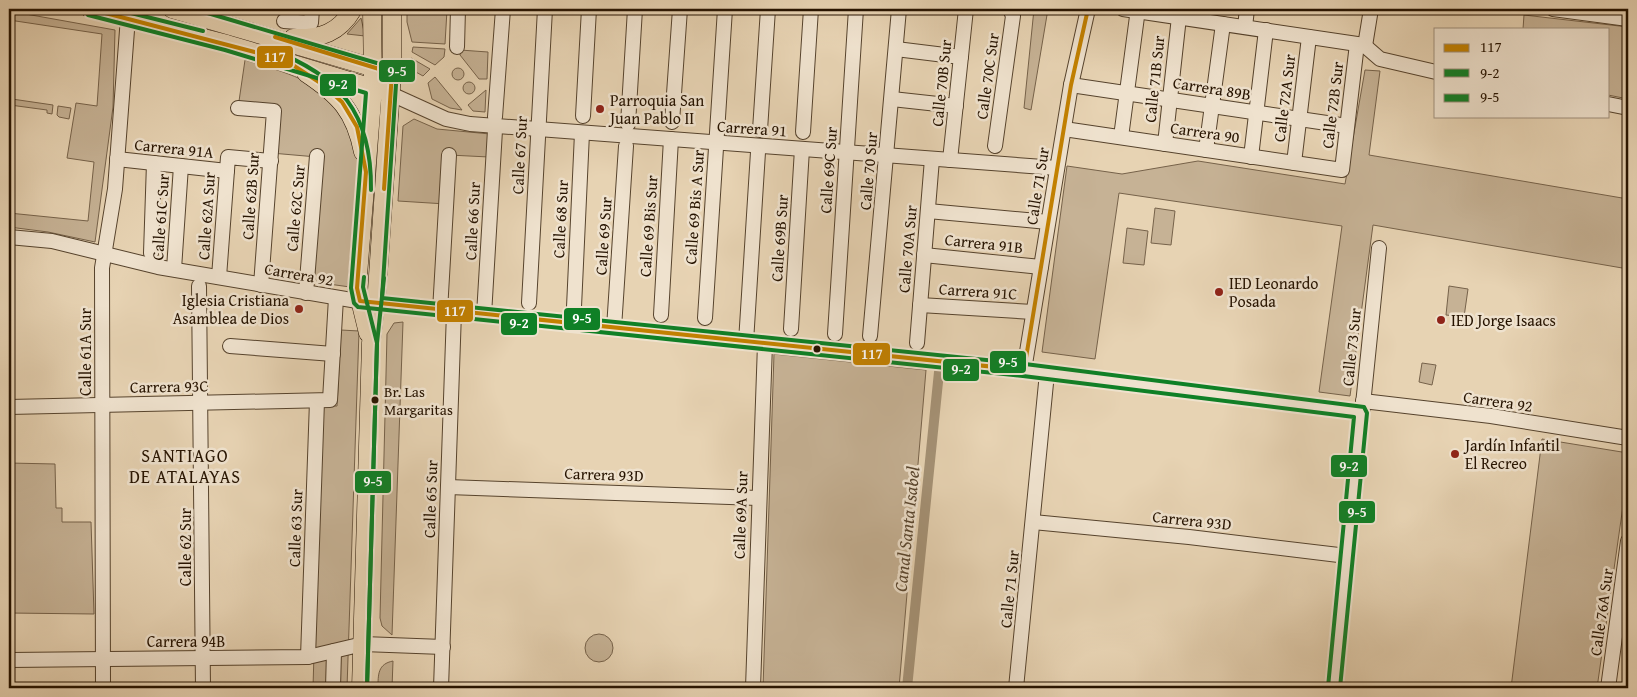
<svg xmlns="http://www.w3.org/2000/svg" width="1637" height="697" font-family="'Gentium Book Plus',serif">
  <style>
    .green { fill: #c6b295; stroke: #76624a }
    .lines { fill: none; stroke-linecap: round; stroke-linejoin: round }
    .canal { stroke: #a59276; stroke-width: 10 }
    .minor-casing { stroke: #56432d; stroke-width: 16 }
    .major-casing { stroke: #261300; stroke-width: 19 }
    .minor { stroke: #efe2ce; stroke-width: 14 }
    .major { stroke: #e7d3b3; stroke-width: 18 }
    .bus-1-casing { stroke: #efe2ce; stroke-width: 8 }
    .bus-2-casing { stroke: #efe2ce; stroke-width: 8 }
    .bus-3-casing { stroke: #efe2ce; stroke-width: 8 }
    .bus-1 { stroke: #c38100; stroke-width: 4 }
    .bus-2 { stroke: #0f8026; stroke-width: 4 }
    .bus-3 { stroke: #0f8026; stroke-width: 4 }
    .poi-dot { fill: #8f2418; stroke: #efe2ce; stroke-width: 2 }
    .bus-dot { fill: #261300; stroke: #efe2ce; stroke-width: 2 }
    .labels { text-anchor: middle; stroke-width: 5; stroke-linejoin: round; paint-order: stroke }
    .bus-label { font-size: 15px; fill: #261300; stroke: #efe2ce; text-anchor: start }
    .street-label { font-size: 16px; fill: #261300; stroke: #efe2ce }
    .poi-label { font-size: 16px; fill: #261300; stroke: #efe2ce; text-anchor: start }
    .neighbourhood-label { font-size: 18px; letter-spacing: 1px; fill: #261300; stroke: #efe2ce }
    .water-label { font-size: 18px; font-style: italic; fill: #59462f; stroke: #efe2ce }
    .line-badge { stroke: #efe2ce; stroke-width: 2 }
    .badge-label { font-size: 14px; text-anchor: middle; font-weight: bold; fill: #fff }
  </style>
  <rect width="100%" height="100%" fill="#e7d3b3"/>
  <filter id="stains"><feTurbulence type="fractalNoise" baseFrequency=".004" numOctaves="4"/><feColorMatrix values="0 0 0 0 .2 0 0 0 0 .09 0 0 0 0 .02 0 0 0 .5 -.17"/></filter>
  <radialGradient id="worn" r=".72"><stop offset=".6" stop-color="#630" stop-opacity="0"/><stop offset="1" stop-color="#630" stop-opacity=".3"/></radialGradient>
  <!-- green -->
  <g class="green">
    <path d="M407,9l40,1 -2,34 -33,-2 -5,-20z"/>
    <path d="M1034,9h14l-17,101 -7,-2z"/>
    <path d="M9,11l106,19 -2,77 -18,135 -47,-10 -39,-5v-14l79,8 6,-59 -27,-4 9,-55 21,3 5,-72 -93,-14z"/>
    <path d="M1524,15l104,12v72l-20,-4v-66h-85z"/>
    <path d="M361,18l4,18 -18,-2z"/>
    <path d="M413,47l32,2 -1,8 -9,8 -23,-13z"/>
    <path d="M460,50l28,2 -1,27h-8l-19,-24z"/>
    <path d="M411,58l19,11 -7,7 -16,-9z"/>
    <path d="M245,60c29,9 73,20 92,45 10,13 19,41 22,57l-9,125 -43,-6 10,-124 -46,-4 3,-42 -36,-3z"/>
    <circle cx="458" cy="74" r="6"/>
    <path d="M1365,70l15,1 -11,84 259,44v70l-255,-44 -23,171 -31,-4 23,-166 -223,-33 -24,166 -53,-7 25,-186 55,8 76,-13 147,23z"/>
    <path d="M435,77l27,33 -12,-2 -18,-9 -4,-16z"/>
    <circle cx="469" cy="88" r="6"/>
    <path d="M486,90l-1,22 -12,-1 -5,-6z"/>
    <path d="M12,99l41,6 -1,9 -5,-1v-3l-37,-5z"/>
    <path d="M58,106l13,2 -2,11 -10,-2 -2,-2z"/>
    <path d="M414,119l23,10 53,5 -1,23 -40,-2 -3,49 -48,-3 5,-75z"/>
    <path d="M1155,208l20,3 -4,34 -20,-2z"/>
    <path d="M1127,228l21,3 -4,34 -21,-2z"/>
    <path d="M1449,286l19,3 -4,28 -18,-2z"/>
    <path d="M403,322l-11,313 -10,-9 -2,-8 7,-284 7,-11z"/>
    <path d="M341,330l18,1 -12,357h-34l8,-282h16z"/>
    <path d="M774,354l152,16 -27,318h-136z"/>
    <path d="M1422,363l14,2 -4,20 -13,-3z"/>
    <path d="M1542,439l86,14v18l-31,217h-86z"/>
    <path d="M9,463l46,1 1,44h6v14h29l3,92 -85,-1z"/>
    <circle cx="599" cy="648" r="14"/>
    <path d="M393,661l-1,27h-14c0,-14 0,-24 15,-27z"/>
  </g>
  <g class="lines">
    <!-- canal -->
    <path class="canal" d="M907,688l32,-316"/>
    <defs>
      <g id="minor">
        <path d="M1123,9l234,35 8,2 15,13 56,13"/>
        <path d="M1553,9l75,10"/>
        <path d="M284,21l27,2 1,-14"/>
        <path d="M1245,27l2,-18"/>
        <path d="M1365,46l6,-37"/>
        <path d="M457,47l1,-38"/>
        <path d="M896,49l65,8"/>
        <path d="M1071,85l276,41"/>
        <path d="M391,94l55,25 24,5 587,44"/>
        <path d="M892,99l64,7"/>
        <path d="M1608,104l20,4"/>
        <path d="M238,108l36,3 -13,174"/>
        <path d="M583,116l6,-107"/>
        <path d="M495,117l8,-108"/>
        <path d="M672,122l8,-113"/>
        <path d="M628,124l7,-115"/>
        <path d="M1064,129l278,41 15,-126"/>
        <path d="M760,130l8,-121"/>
        <path d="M803,132l8,-123"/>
        <path d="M1121,137l17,-128"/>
        <path d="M1165,144l14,-127"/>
        <path d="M995,146l18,-130 -3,-7"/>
        <path d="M1206,150l17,-126"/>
        <path d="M1251,157l15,-127"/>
        <path d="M117,159l110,12"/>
        <path d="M950,160l16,-151"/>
        <path d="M1294,163l15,-126"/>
        <path d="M928,211l120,11"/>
        <path d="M9,237l43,4 106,26 217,37 649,66 337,42"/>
        <path d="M151,253l3,-90"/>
        <path d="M924,255l117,12"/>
        <path d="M174,269l7,-103"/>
        <path d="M219,277l9,-120 43,4"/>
        <path d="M199,286l4,402"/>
        <path d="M306,293l11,-137"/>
        <path d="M529,303l16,-294"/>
        <path d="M920,305l113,7"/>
        <path d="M574,307l8,-174"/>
        <path d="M440,311l9,-156"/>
        <path d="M484,315l11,-185"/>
        <path d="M661,315l10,-176"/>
        <path d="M705,318l20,-309"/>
        <path d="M614,328l12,-182"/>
        <path d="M791,329l11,-180"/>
        <path d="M835,334l21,-325"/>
        <path d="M870,336l29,-327"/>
        <path d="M746,342l12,-190"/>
        <path d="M917,343l15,-184"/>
        <path d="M230,346l103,8"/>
        <path d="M1024,370l47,-285 17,-76"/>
        <path d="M1363,401l128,15 137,22"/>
        <path d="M9,407l321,-7 6,-102"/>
        <path d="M448,487l310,11"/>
        <path d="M1033,522l156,15 158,19"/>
        <path d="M308,657l9,-256"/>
        <path d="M9,660l299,-3 55,-13 80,3"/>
        <path d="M103,688l-1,-420 13,-79 13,-172"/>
        <path d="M333,688l1,-37"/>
        <path d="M441,688l13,-376"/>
        <path d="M753,688l12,-344"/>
        <path d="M1016,688l31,-315"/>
        <path d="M1334,688l45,-440"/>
        <path d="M1608,688l20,-147"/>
      </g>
      <g id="major">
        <path d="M90,9l137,35 156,47"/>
        <path d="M172,9l213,62"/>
        <path d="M293,38c28,1 46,-5 60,-29"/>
        <path d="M306,73c33,22 49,38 57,79"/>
        <path d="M368,333l-11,-45 16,-200 -1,-79"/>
        <path d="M361,688l10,-345 6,-53 15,-217v-64"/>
      </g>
    </defs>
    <!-- minor casing -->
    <use href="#minor" class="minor-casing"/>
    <!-- major casing -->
    <use href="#major" class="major-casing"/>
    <!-- minor -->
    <use href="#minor" class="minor"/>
    <!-- major -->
    <use href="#major" class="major"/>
    <defs>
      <g id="bus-1">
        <path d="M90,9l195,51 37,24 20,18 15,25 9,45 -9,116 3,13 664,69"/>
        <path d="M275,37l117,36 -8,116"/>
        <path d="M1024,370l47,-285 17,-76"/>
      </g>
      <g id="bus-2">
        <path d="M88,15l137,35 141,43 -15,195 3,15 4,4 665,69 331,41 -26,270"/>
        <path d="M367,688l10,-345 7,-65"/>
      </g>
      <g id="bus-3">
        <path d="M115,9l88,22"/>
        <path d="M194,9l203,60 -15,229 643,66 339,43 3,6 -27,275"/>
        <path d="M269,49c71,26 103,64 102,141"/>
        <path d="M364,277l-1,10 14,56 -10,345"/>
      </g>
    </defs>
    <!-- bus-1 casing -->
    <use href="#bus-1" class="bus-1-casing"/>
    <!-- bus-2 casing -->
    <use href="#bus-2" class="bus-2-casing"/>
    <!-- bus-3 casing -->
    <use href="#bus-3" class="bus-3-casing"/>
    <!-- bus-1 -->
    <use href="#bus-1" class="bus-1"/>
    <!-- bus-2 -->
    <use href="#bus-2" class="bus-2"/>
    <!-- bus-3 -->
    <use href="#bus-3" class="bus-3"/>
  </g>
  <!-- markers -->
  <g class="poi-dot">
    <circle cx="600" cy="109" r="5"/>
    <circle cx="1219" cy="292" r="5"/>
    <circle cx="299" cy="309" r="5"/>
    <circle cx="1441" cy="320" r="5"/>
    <circle cx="1455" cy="454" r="5"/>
  </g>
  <g class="bus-dot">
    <circle cx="817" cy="349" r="4.5"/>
    <circle cx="375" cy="400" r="4.5"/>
  </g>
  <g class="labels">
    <!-- bus labels -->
    <g class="bus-label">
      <text x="384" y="397">Br. Las<tspan x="384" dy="18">Margaritas</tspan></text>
    </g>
    <!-- street labels -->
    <g class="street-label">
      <text transform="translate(987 76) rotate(-82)" y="6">Calle 70C Sur</text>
      <text transform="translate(1154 79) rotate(-84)" y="6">Calle 71B Sur</text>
      <text transform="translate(941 83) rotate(-84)" y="6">Calle 70B Sur</text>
      <text transform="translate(1212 88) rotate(9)" y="6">Carrera 89B</text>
      <text transform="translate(1284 98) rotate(-83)" y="6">Calle 72A Sur</text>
      <text transform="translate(1332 105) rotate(-83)" y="6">Calle 72B Sur</text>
      <text transform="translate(752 128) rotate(4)" y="6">Carrera 91</text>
      <text transform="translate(1205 132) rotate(8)" y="6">Carrera 90</text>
      <text transform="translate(174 148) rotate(6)" y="6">Carrera 91A</text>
      <text transform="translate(519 155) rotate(-87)" y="6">Calle 67 Sur</text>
      <text transform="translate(828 170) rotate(-86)" y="6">Calle 69C Sur</text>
      <text transform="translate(868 171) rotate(-85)" y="6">Calle 70 Sur</text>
      <text transform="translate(1037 186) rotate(-81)" y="6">Calle 71 Sur</text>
      <text transform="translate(250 196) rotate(-86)" y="6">Calle 62B Sur</text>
      <text transform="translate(694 207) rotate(-86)" y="6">Calle 69 Bis A Sur</text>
      <text transform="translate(295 208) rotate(-85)" y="6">Calle 62C Sur</text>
      <text transform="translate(206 216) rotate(-86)" y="6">Calle 62A Sur</text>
      <text transform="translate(160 217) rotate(-86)" y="6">Calle 61C Sur</text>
      <text transform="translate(560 219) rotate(-87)" y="6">Calle 68 Sur</text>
      <text transform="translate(472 221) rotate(-87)" y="6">Calle 66 Sur</text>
      <text transform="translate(648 226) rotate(-86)" y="6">Calle 69 Bis Sur</text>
      <text transform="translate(603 236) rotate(-86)" y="6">Calle 69 Sur</text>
      <text transform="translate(779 238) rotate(-86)" y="6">Calle 69B Sur</text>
      <text transform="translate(984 243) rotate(6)" y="6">Carrera 91B</text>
      <text transform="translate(907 249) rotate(-85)" y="6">Calle 70A Sur</text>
      <text transform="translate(299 274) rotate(10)" y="6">Carrera 92</text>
      <text transform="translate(978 291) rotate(4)" y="6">Carrera 91C</text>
      <text transform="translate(1351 347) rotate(-84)" y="6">Calle 73 Sur</text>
      <text transform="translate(85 352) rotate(-90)" y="6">Calle 61A Sur</text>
      <text transform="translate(169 386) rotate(-1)" y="6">Carrera 93C</text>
      <text transform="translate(1498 401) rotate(8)" y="6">Carrera 92</text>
      <text transform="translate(604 474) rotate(2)" y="6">Carrera 93D</text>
      <text transform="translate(430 499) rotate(-88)" y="6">Calle 65 Sur</text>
      <text transform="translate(740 515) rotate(-88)" y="6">Calle 69A Sur</text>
      <text transform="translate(1192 520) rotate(6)" y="6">Carrera 93D</text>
      <text transform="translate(295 528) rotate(-88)" y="6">Calle 63 Sur</text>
      <text transform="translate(185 547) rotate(-90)" y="6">Calle 62 Sur</text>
      <text transform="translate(1009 589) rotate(-84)" y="6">Calle 71 Sur</text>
      <text transform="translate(1601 612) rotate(-82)" y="6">Calle 76A Sur</text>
      <text x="186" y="647">Carrera 94B</text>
    </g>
    <!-- poi labels -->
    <g class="poi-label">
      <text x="610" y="106">Parroquia San<tspan x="610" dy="18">Juan Pablo II</tspan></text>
      <text x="1229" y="289">IED Leonardo<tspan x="1229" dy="18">Posada</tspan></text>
      <text x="289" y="306" text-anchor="end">Iglesia Cristiana<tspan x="289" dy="18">Asamblea de Dios</tspan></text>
      <text x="1451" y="326">IED Jorge Isaacs</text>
      <text x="1465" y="451">Jardín Infantil<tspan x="1465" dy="18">El Recreo</tspan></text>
    </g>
    <!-- neighbourhood labels -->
    <g class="neighbourhood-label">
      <text x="185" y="462">SANTIAGO<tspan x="185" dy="21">DE ATALAYAS</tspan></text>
    </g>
    <!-- water labels -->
    <g class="water-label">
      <text transform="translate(907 529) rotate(-84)" y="6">Canal Santa Isabel</text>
    </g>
  </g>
  <g class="line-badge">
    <rect x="256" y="45" width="38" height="24" rx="5" fill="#c38100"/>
    <rect x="378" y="59" width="38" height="24" rx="5" fill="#0f8026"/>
    <rect x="319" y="73" width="38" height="24" rx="5" fill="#0f8026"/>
    <rect x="436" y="299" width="38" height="24" rx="5" fill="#c38100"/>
    <rect x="563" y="307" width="38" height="24" rx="5" fill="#0f8026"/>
    <rect x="500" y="312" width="38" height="24" rx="5" fill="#0f8026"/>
    <rect x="852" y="342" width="39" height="24" rx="5" fill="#c38100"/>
    <rect x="989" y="350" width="38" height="24" rx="5" fill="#0f8026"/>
    <rect x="942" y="358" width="38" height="24" rx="5" fill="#0f8026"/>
    <rect x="1330" y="454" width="38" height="24" rx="5" fill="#0f8026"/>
    <rect x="354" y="470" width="38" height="24" rx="5" fill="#0f8026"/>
    <rect x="1338" y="500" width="38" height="24" rx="5" fill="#0f8026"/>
  </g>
  <g class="badge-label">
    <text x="275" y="62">117</text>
    <text x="397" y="76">9-5</text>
    <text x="338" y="89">9-2</text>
    <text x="455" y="316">117</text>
    <text x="582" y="323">9-5</text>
    <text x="519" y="328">9-2</text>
    <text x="872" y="359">117</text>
    <text x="1008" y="367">9-5</text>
    <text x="961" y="374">9-2</text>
    <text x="1349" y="471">9-2</text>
    <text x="373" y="486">9-5</text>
    <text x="1357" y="517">9-5</text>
  </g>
  <!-- margin -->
  <rect width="1637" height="697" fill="none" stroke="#e7d3b3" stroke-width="30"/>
  <rect x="10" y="10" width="1617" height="677" fill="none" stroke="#261300" stroke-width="2.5"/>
  <rect x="15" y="15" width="1607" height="667" fill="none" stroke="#261300"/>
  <!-- legend -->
  <rect x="1434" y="28" width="175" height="90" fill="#efe2ce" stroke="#9f8f7c"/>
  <rect x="1444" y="44" width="25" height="8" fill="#c38100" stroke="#9f8f7c"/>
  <text x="1480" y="52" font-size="15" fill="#261300">117</text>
  <rect x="1444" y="69" width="25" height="8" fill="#0f8026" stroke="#9f8f7c"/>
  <text x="1480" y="78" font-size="15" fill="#261300">9-2</text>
  <rect x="1444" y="94" width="25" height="8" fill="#0f8026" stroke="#9f8f7c"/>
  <text x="1480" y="102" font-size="15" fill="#261300">9-5</text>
  <rect width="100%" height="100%" filter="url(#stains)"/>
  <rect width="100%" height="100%" fill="url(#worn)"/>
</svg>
